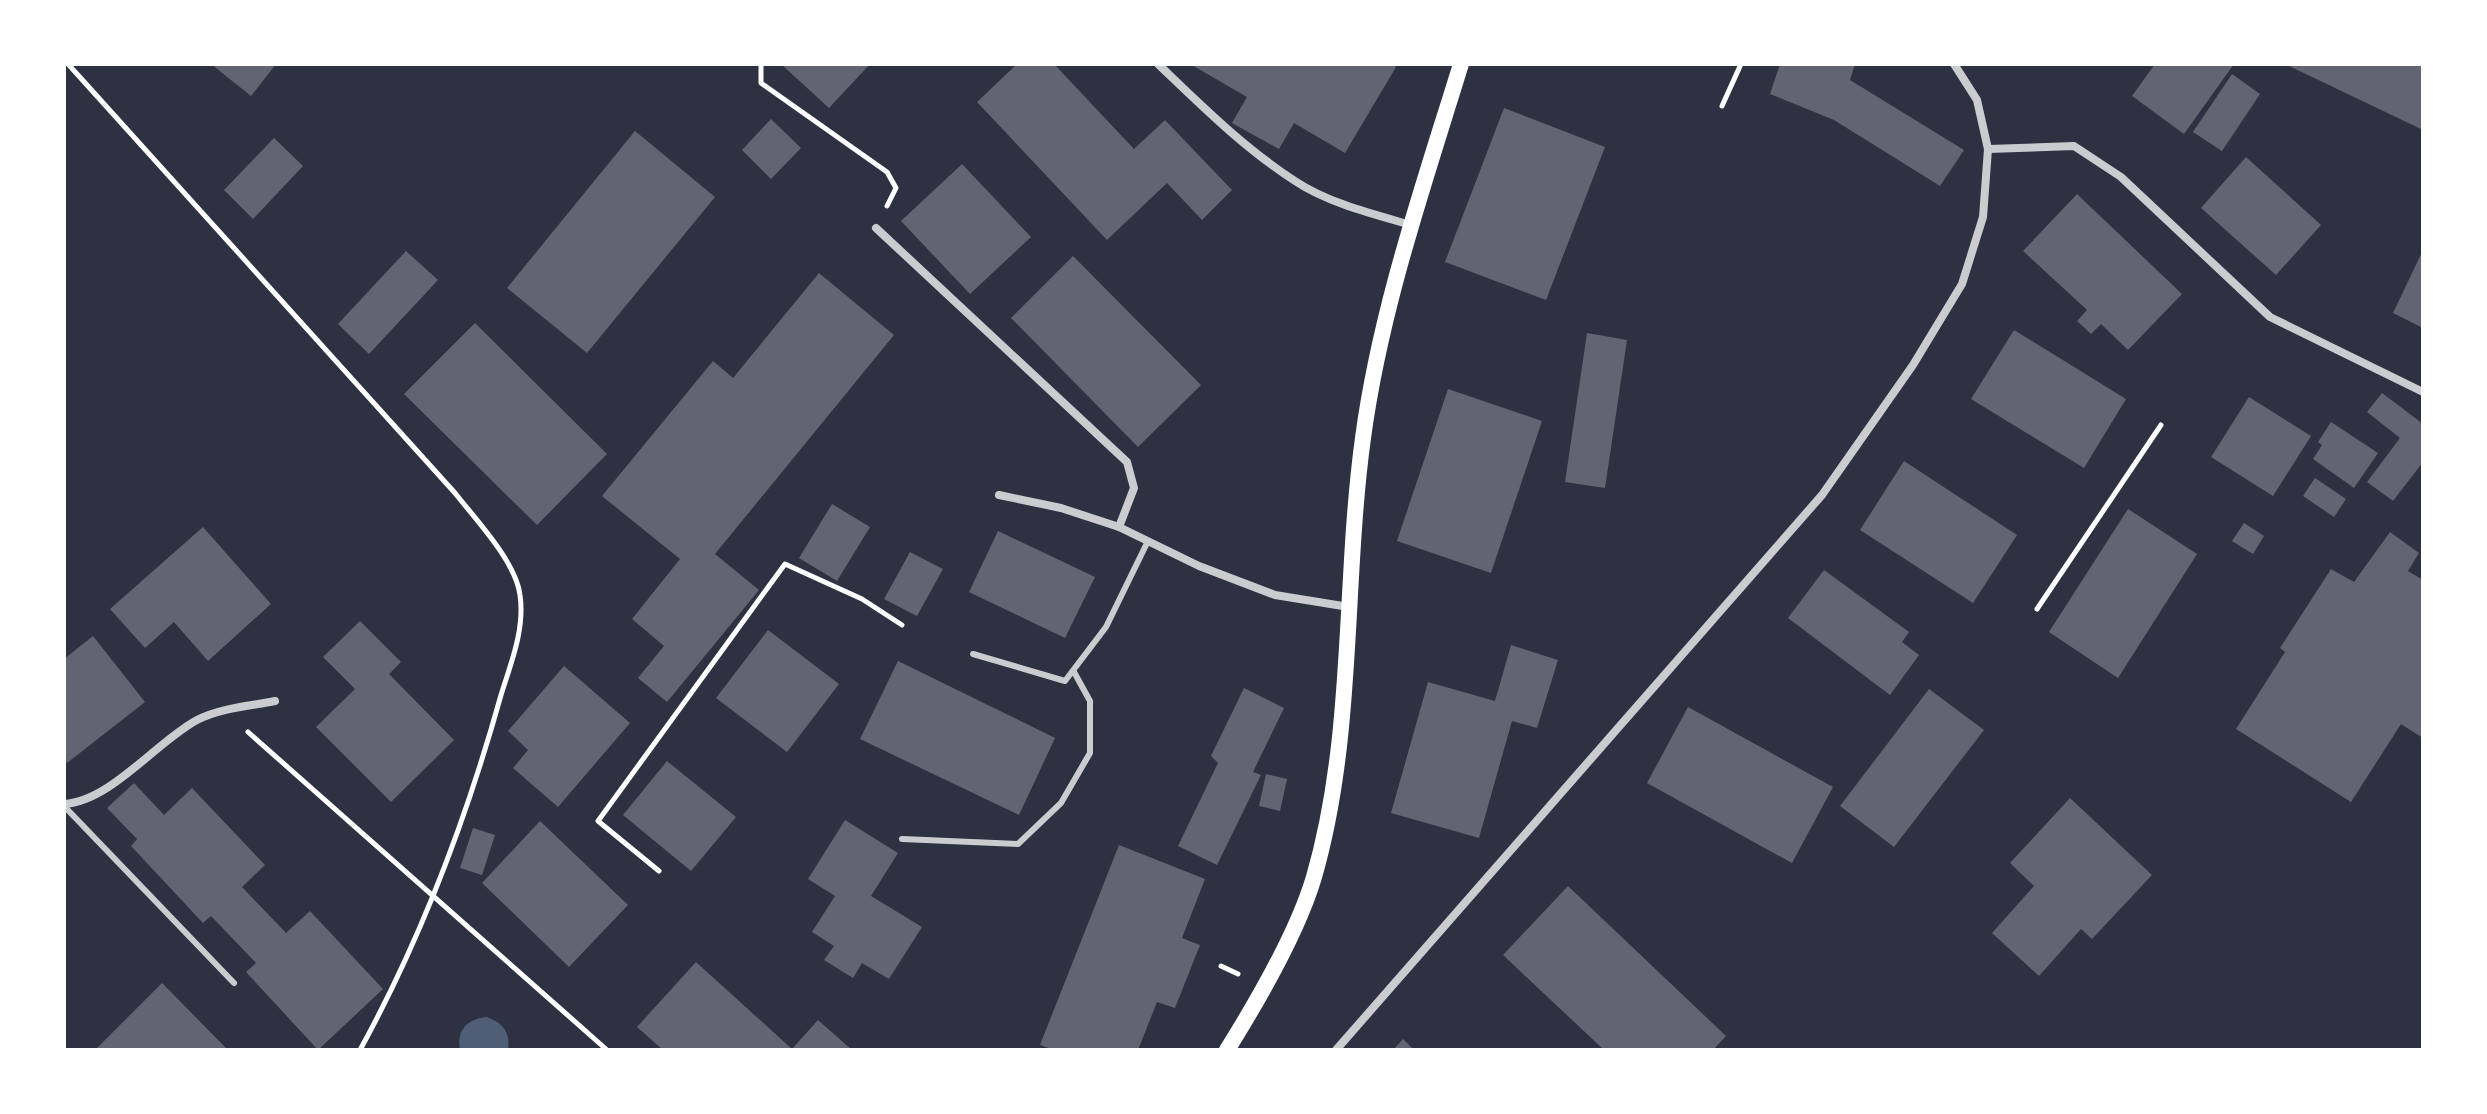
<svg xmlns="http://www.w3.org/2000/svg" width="2487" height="1114" font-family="Roboto,sans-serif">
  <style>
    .water { fill: #4f5d75 }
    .building { fill: #626471 }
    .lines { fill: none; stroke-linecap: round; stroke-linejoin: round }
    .path { stroke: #fff; stroke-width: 5 }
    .service { stroke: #caccd0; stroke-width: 6 }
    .minor { stroke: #caccd0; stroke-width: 8 }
    .secondary { stroke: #fff; stroke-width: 16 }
  </style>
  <rect width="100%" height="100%" fill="#2d3142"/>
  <!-- water -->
  <path class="water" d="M486,1017c16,5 25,15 22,33h-48c-4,-19 7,-31 26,-33z"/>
  <!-- building -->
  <g class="building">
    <path d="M211,64h65l-25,32z"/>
    <path d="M781,64h89l-41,44z"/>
    <path d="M1017,64h37l80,85 31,-29 67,70 -30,30 -35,-37 -60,57 -130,-138z"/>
    <path d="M1190,64h202l4,3 -51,86 -51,-30 -15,26 -47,-26 15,-26z"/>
    <path d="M1780,64h75l-5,16 114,70 -24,36 -106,-66 -64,-26z"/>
    <path d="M2155,64h79l-50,70 -52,-38z"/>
    <path d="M2285,64h138v66z"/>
    <path d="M2232,74l28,20 -38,57 -29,-19z"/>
    <path d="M1504,108l101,39 -59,153 -101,-38z"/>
    <path d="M771,119l30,29 -30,31 -29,-29z"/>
    <path d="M635,131l80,66 -128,156 -80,-65z"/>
    <path d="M274,138l29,28 -50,53 -29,-29z"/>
    <path d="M2246,157l75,68 -45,50 -75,-67z"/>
    <path d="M962,164l69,73 -61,57 -69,-73z"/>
    <path d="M2077,194l105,100 -54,56 -27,-26 -10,10 -14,-13 10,-11 -64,-59z"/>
    <path d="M2423,250v78l-30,-15z"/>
    <path d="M406,251l32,29 -69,74 -31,-30z"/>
    <path d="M1073,256l128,129 -63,62 -127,-129z"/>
    <path d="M819,273l75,62 -179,219 44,36 -92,112 -29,-24 26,-32 -32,-27 48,-60 -78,-63 111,-135 20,17z"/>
    <path d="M475,323l132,131 -70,71 -133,-131z"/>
    <path d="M2014,330l112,69 -42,69 -113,-69z"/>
    <path d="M1587,333l40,7 -22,148 -40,-6z"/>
    <path d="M1448,389l94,32 -51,152 -94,-32z"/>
    <path d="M2382,393l41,31v38l-30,39 -26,-19 33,-44 -33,-26z"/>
    <path d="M2249,397l62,39 -38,60 -62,-39z"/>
    <path d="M2331,422l47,31 -24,35 -41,-29 9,-14 -4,-3z"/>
    <path d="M1904,461l113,74 -44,68 -113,-73z"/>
    <path d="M2315,478l31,21 -12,18 -31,-21z"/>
    <path d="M832,504l38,23 -33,54 -38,-23z"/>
    <path d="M2128,509l69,45 -79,124 -69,-46z"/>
    <path d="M2244,523l20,13 -11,18 -21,-13z"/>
    <path d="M203,527l68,77 -63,57 -34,-39 -29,26 -35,-39z"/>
    <path d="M998,531l97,46 -30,61 -96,-46z"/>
    <path d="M2390,532l29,21 -11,18 15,9v158l-22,-14 -50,78 -115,-73 49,-77 -5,-4 51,-79 23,13z"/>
    <path d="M910,552l33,17 -26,47 -33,-17z"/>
    <path d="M1824,570l85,62 -7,10 17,13 -29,40 -102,-77z"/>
    <path d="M360,621l41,41 -12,12 65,66 -63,62 -75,-75 39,-38 -32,-32z"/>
    <path d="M768,630l71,54 -52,68 -71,-54z"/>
    <path d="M93,636l52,66 -78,61 -3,-4v-100z"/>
    <path d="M1511,645l47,15 -21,68 -25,-7 -33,117 -88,-25 37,-131 67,19z"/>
    <path d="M898,661l157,77 -36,77 -159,-76z"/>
    <path d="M564,666l66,57 -72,84 -45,-39 15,-18 -20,-19z"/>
    <path d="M1244,688l40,20 -31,64 8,3 -44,90 -39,-19 40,-83 -7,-7z"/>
    <path d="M1929,689l55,41 -90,117 -54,-41z"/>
    <path d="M1688,707l145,80 -41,76 -145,-80z"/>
    <path d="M667,761l69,56 -45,54 -68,-56z"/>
    <path d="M1266,774l21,5 -7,32 -21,-5z"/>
    <path d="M134,783l30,32 28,-27 73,77 -23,22 44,46 24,-22 73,78 -65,61 -72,-78 10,-9 -45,-47 -8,7 -72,-77 6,-7 -30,-31z"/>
    <path d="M2070,798l82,77 -60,64 -11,-10 -42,47 -47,-43 42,-47 -24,-23z"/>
    <path d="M845,820l53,33 -27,43 51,31 -33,52 -27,-16 -9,15 -29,-18 10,-14 -22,-14 23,-36 -27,-17z"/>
    <path d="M540,821l88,84 -59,62 -87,-84z"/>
    <path d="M473,828l22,7 -13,40 -22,-7z"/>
    <path d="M1119,845l86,34 -23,59 18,7 -25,63 -18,-6 -19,48h-84l-14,-5z"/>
    <path d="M1568,886l158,150 -13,14h-109l-101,-95z"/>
    <path d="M696,962l96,87 26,-29 34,30h-189l-26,-23z"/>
    <path d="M162,983l66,67h-133z"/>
    <path d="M1403,1039l11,11h-21z"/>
  </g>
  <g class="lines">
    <!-- path -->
    <g class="path">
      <path d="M68,64l387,429c21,27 61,69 65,102 5,34 -9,68 -19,100 -34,122 -80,244 -141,355"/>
      <path d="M761,64v19l126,89 9,16 -9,18"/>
      <path d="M1722,106l19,-42"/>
      <path d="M2037,609l124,-184"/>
      <path d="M248,732l359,318"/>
      <path d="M659,871l-61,-50 187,-257 77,35 40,26"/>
      <path d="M1221,966l17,8"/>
    </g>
    <!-- service -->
    <g class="service">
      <path d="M973,654l92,27 41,-54 42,-86"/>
      <path d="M64,806l170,177"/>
      <path d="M902,839l116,5 43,-41 29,-50v-52l-16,-29"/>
    </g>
    <!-- minor -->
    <g class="minor">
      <path d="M1158,64c44,42 86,84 137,117 33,22 78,33 116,44"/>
      <path d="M1988,149l86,-3 47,31 149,140 153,75"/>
      <path d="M876,228l251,234 7,26 -15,39"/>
      <path d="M999,495l62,13 58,19 80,39 76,29 74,12"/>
      <path d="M64,804c47,-3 92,-62 133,-84 23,-12 53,-14 78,-19"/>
      <path d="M1336,1050l486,-555 91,-130 49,-81 21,-67 5,-68 -11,-49 -23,-36"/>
    </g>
    <!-- secondary -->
    <path class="secondary" d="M1227,1050c30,-48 71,-119 87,-173 41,-142 29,-293 49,-439 17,-127 60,-251 98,-374"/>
  </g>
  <!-- border -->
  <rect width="2487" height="1114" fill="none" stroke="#ffffff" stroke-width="132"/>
</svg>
